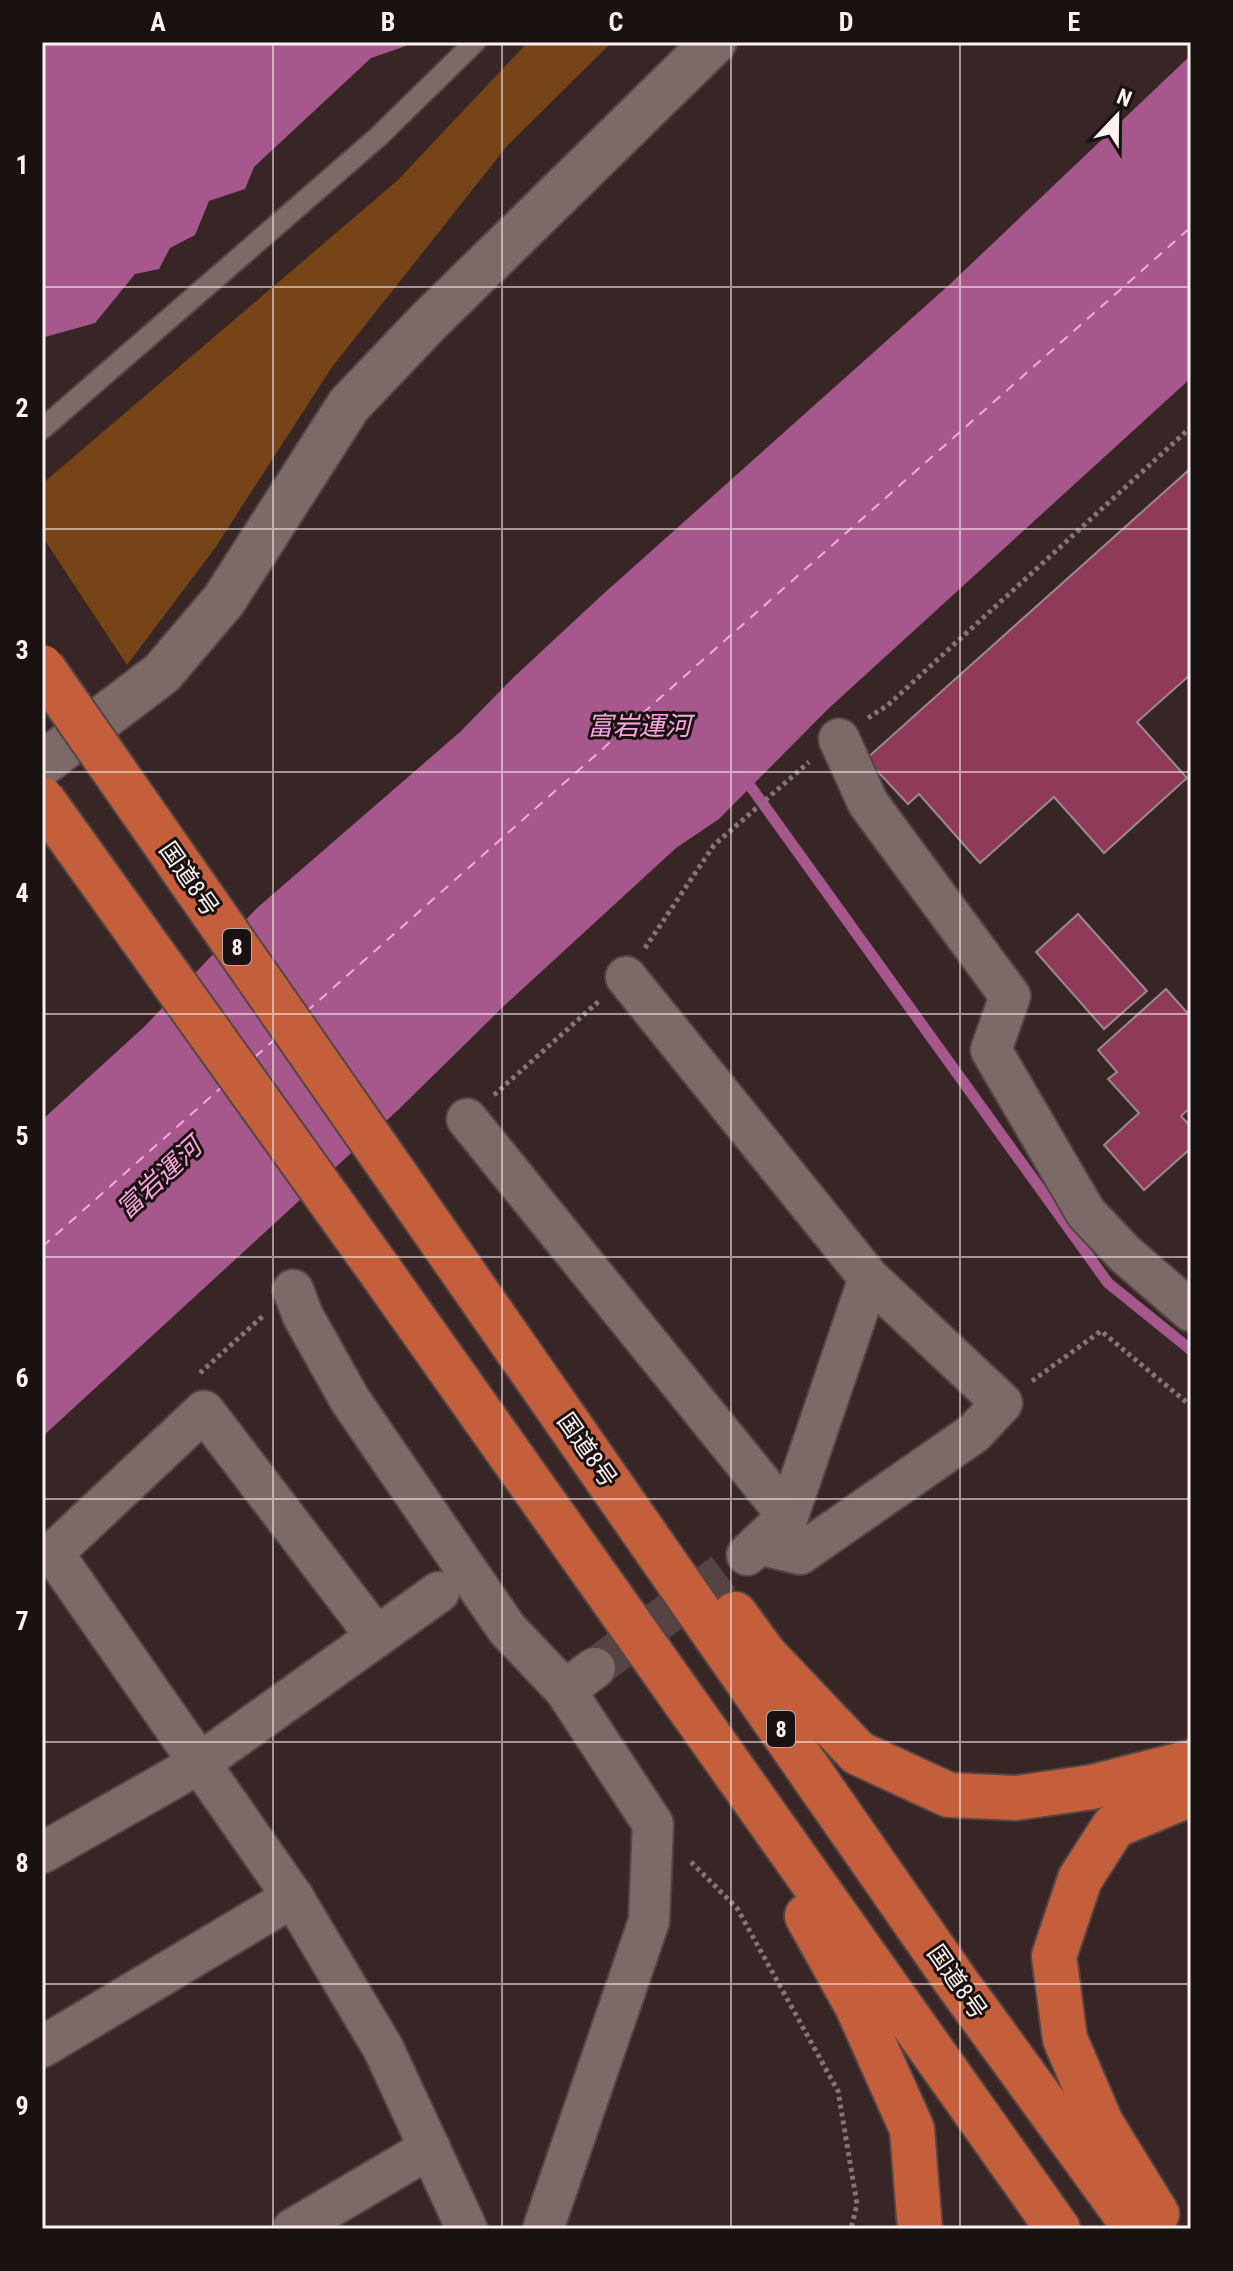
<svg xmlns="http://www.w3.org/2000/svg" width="1233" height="2271" font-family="'Roboto Condensed','Noto Sans JP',sans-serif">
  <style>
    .green { fill: #764416 }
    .water { fill: #a6588d }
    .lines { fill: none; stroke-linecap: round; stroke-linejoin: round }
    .stream { stroke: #a6588d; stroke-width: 11 }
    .ferry { stroke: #fca7df; stroke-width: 2; stroke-dasharray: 10 8; stroke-linecap: butt }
    .building { fill: #903a59; stroke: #9d888e; stroke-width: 2 }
    .minor-tunnel { stroke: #564444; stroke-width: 40; stroke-dasharray: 40 20; stroke-linecap: butt }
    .service-casing { stroke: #544545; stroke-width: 24 }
    .minor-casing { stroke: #544545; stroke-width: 44 }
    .tertiary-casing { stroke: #544545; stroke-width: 48 }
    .trunk-casing { stroke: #544545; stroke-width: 48 }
    .path { stroke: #857575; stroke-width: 5; stroke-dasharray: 4 4; stroke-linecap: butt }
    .service { stroke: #7d6968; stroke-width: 20 }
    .minor { stroke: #7d6968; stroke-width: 40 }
    .tertiary { stroke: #7d6968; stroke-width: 44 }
    .trunk { stroke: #c55e3b; stroke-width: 44 }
    .trunk-bridge-casing { stroke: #544545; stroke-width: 48; stroke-linecap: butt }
    .trunk-bridge { stroke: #c55e3b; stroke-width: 44 }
    .grid { fill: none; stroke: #fdf1f1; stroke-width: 2; stroke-opacity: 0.55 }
    .labels { text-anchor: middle; stroke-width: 6; stroke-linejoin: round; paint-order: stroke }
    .shield { fill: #1a1211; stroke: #b9aeae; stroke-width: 2 }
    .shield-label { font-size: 22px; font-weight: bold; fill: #fdf1f1 }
    .street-label { font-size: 24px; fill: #fdf1f1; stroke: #1a1211 }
    .water-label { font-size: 26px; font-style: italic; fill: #fca7df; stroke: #1a1211 }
    .neatline { fill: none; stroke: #fdf1f1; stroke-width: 3 }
    .grid-label { font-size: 26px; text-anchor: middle; font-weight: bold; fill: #fdf1f1 }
  </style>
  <rect width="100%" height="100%" fill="#382626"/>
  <!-- green -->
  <path class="green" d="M528,42h84l-105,104 -175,221 -117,181 -88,117 -85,-129v-52l356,-304z"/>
  <!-- water -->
  <g class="water">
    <path d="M42,42h368l-4,4 -35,12 -117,109 -9,22 -36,12 -14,34 -25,13 -11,21 -24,5 -40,49 -50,14 -3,3z"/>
    <path d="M1191,55v323l-363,331 -109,110 -43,29 -170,156 -108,106 -356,327v-317l103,-94 112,-118 203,-176 54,-55 87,-81 348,-311z"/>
  </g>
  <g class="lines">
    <!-- stream -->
    <path class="stream" d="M743,776l365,507 83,67"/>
    <!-- ferry -->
    <g class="ferry">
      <path d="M306,1012l885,-785"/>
      <path d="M255,1057l19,-17"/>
      <path d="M42,1247l182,-162"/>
    </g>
  </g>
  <!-- building -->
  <g class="building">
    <path d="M1191,468v206l-54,48 50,56 -83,75 -50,-56 -74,66 -61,-69 -11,10 -42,-45z"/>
    <path d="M1078,914l69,77 -43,38 -68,-77z"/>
    <path d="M1166,989l25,28v90l-10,9 10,11v21l-47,42 -40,-45 35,-32 -31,-34 9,-7 -19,-22z"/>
  </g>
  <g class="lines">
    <!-- minor-tunnel -->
    <path class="minor-tunnel" d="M595,1668l152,-113"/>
    <defs>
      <path id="service" d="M42,429l336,-292 97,-95"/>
      <g id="minor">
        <path d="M839,739l29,64 142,193 -19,54 95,163 39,41 66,57"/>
        <path d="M626,977l243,301 -81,238 -41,39"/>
        <path d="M467,1119l321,397"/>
        <path d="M293,1290l10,26 47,84 157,229 58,61 88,134 -4,97 -106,308"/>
        <path d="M758,1544l42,10 174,-121 28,-30 -133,-125"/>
        <path d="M376,1636l-172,-225 -151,142 240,344 90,151 84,181"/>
        <path d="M565,1690l30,-22"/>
        <path d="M42,1853l158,-90 239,-171"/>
        <path d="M42,2047l251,-150"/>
        <path d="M293,2229l137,-81"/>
      </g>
      <path id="tertiary" d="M42,764l120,-91 62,-73 125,-195 80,-84 285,-279"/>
      <g id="trunk">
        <path d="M431,1226l524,754 181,249"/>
        <path d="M381,1272l677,957"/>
        <path d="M735,1614l30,41 93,98 91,42 67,3 76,-11 99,-25"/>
        <path d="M807,1916l50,90 55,123 8,100"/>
        <path d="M1157,2214l-56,-91 -36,-84 -11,-83 26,-77 34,-53 77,-32"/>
      </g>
    </defs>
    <!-- service casing -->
    <use href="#service" class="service-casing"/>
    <!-- minor casing -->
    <use href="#minor" class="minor-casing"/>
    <!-- tertiary casing -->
    <use href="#tertiary" class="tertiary-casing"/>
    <!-- trunk casing -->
    <use href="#trunk" class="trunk-casing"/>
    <!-- path -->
    <g class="path">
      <path d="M868,718l20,-13 303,-278"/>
      <path d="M645,948l69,-103 95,-83"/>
      <path d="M494,1095l105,-94"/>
      <path d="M200,1373l64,-58"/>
      <path d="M1032,1381l69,-50 90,75"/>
      <path d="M691,1862l46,46 101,183 19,113 -6,25"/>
    </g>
    <!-- service -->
    <use href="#service" class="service"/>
    <!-- minor -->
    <use href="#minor" class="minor"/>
    <!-- tertiary -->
    <use href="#tertiary" class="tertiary"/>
    <!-- trunk -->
    <use href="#trunk" class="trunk"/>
    <defs>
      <g id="trunk-bridge">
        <path d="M42,667l389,559"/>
        <path d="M42,799l339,473"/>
      </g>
    </defs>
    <!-- trunk-bridge casing -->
    <use href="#trunk-bridge" class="trunk-bridge-casing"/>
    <!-- trunk-bridge -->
    <use href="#trunk-bridge" class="trunk-bridge"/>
  </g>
  <!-- grid -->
  <path class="grid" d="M273,42v2187M502,42v2187M731,42v2187M960,42v2187M42,287h1149M42,529h1149M42,772h1149M42,1014h1149M42,1257h1149M42,1499h1149M42,1742h1149M42,1984h1149"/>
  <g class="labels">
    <!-- shield labels -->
    <g class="shield">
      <rect x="223" y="929" width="28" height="36" rx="6"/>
      <rect x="767" y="1711" width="28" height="36" rx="6"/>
    </g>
    <g class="shield-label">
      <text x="237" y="955">8</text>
      <text x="781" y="1737">8</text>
    </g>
    <!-- street labels -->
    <g class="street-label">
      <text transform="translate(189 879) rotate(55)" y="8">国道8号</text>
      <text transform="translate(587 1450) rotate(55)" y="8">国道8号</text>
      <text transform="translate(957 1982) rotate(55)" y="8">国道8号</text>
    </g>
    <!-- water labels -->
    <g class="water-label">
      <text x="639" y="735">富岩運河</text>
      <text transform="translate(159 1178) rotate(-43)" y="9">富岩運河</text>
    </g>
  </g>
  <!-- border -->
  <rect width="1233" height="2271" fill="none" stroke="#1a1211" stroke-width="88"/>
  <!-- north arrow -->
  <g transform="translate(1117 116) rotate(22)" stroke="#1a1211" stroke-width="6" paint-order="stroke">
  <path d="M0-6L14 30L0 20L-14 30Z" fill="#fdf1f1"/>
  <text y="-12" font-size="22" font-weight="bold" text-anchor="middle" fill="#fdf1f1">N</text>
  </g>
  <rect x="44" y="44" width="1145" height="2183" class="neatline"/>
  <g class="grid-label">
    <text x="158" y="31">A</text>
    <text x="388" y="31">B</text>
    <text x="616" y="31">C</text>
    <text x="846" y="31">D</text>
    <text x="1074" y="31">E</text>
    <text x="22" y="174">1</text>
    <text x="22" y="417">2</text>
    <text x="22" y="659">3</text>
    <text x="22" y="902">4</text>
    <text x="22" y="1145">5</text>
    <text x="22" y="1387">6</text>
    <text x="22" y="1630">7</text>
    <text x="22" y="1872">8</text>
    <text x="22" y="2115">9</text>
  </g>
</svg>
